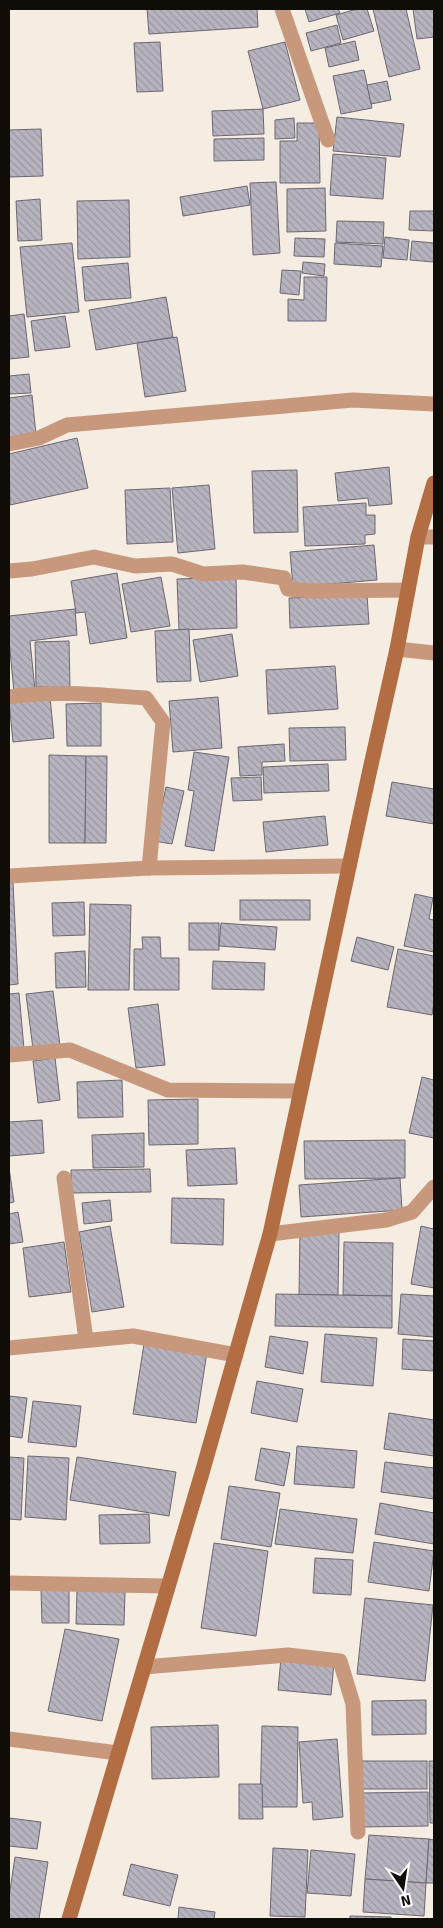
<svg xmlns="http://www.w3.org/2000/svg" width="443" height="1928" font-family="Signika,sans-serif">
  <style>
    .building { fill: url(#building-back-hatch); stroke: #6c6872 }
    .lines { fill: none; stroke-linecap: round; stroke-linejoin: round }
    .street { stroke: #c8987c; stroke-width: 15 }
    .secondary { stroke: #b26d42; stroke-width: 15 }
  </style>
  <defs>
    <pattern id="building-back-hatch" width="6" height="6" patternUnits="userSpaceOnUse" patternTransform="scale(1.25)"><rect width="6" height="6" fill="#b7b3bf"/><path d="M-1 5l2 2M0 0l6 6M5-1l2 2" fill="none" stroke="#9c99a3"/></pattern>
  </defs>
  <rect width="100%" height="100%" fill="#f5ede2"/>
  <!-- building -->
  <g class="building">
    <path d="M147,9h110l1,18 -109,7z"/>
    <path d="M305,9h33l2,4 -31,9z"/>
    <path d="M357,9h10l7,22 -31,9 -7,-25z"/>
    <path d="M373,9h33l14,60 -31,8z"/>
    <path d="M413,9h21v28l-17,2z"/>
    <path d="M337,25l4,18 -30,8 -5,-18z"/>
    <path d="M355,41l4,19 -30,7 -4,-19z"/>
    <path d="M160,42l3,49 -26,1 -3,-49z"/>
    <path d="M285,42l15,58 -37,9 -15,-58z"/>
    <path d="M364,70l8,38 -31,6 -8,-38z"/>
    <path d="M387,81l4,19 -20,4 -4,-19z"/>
    <path d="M263,109l1,25 -51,2 -1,-25z"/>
    <path d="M337,117l67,7 -4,33 -67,-6z"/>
    <path d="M294,118l1,20 -20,1v-19z"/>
    <path d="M297,123h22l1,60h-40v-42h17z"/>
    <path d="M41,129l2,47 -34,1v-47z"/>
    <path d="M264,138v22l-50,1v-22z"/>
    <path d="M333,154l53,4 -3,41 -53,-4z"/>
    <path d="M276,182l4,71 -27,2 -3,-72z"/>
    <path d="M247,186l3,19 -67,11 -3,-19z"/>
    <path d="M325,188l1,43 -39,1v-43z"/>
    <path d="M40,199l2,41 -24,1 -2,-40z"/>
    <path d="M129,200l1,57 -52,2 -1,-58z"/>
    <path d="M410,211h24v20l-25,-1z"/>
    <path d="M337,221l47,1 -1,22 -47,-2z"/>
    <path d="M385,237l24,3 -2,20 -24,-2z"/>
    <path d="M295,238l30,1 -1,18 -30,-1z"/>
    <path d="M412,241l22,2v19l-24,-2z"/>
    <path d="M72,243l7,69 -52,5 -7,-70z"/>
    <path d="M335,243l48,3 -2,21 -47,-3z"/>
    <path d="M303,262l22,2 -1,12 -22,-3z"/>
    <path d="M128,263l3,35 -46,3 -3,-34z"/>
    <path d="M282,270l19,1 -2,24 -19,-2z"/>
    <path d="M304,277h23l-1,44h-38v-22l16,1z"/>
    <path d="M166,297l7,40 -77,13 -7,-40z"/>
    <path d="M24,314l5,43 -20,2v-43z"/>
    <path d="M65,316l5,31 -35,4 -4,-30z"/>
    <path d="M177,337l9,54 -41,6 -8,-54z"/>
    <path d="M29,374l2,19 -22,1v-18z"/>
    <path d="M32,395l4,40 -27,3v-40z"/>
    <path d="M77,438l11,50 -78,17 -1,-51z"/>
    <path d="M389,467l3,37 -23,2 -1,-8 -30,3 -3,-28z"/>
    <path d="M297,470l1,62 -44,1 -2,-62z"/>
    <path d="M209,485l6,64 -37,4 -6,-65z"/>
    <path d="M170,488l3,54 -46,2 -2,-54z"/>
    <path d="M366,503v12h9v19l-10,1v9l-60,2 -2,-39z"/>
    <path d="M374,545l3,35 -84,7 -3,-35z"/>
    <path d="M117,573l10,65 -37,6 -5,-32 -9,1 -5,-32z"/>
    <path d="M161,577l9,49 -39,6 -9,-48z"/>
    <path d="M236,577l1,51 -58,2 -2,-51z"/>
    <path d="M367,595l2,29 -79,4 -1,-30z"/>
    <path d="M75,609l2,26 -47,6 5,49 -21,2 -5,-52v-24z"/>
    <path d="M189,629l2,52 -34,1 -2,-51z"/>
    <path d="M232,634l6,42 -38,6 -7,-42z"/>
    <path d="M69,641l1,46h-34l-1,-45z"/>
    <path d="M335,666l3,43 -70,5 -2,-44z"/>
    <path d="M50,697l4,41 -41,4 -4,-41z"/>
    <path d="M218,697l4,51 -49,4 -4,-51z"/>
    <path d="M101,703v43h-34l-1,-42z"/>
    <path d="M345,727l1,33 -56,1 -1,-33z"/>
    <path d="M284,744l1,17 -23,1v13l-22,1 -2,-29z"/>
    <path d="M194,752l35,5 -15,94 -29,-5 9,-55 -6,-1z"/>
    <path d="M49,755l37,1 -1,87h-36z"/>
    <path d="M86,756h21l-1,87h-21z"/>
    <path d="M328,764l1,27 -65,2 -1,-26z"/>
    <path d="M261,777l1,23 -29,1 -2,-23z"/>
    <path d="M392,782l42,7v35l-48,-8z"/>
    <path d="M166,787l18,4 -12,53 -18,-3z"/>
    <path d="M325,816l3,29 -62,7 -3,-30z"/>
    <path d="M9,883h4l5,101 -9,1z"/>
    <path d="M415,894l18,4 -4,21 5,1v32l-30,-6z"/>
    <rect x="240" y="900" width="70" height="20"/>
    <path d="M84,902l1,33 -32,1 -1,-33z"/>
    <path d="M90,904l41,1 -2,85h-41z"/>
    <rect x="189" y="923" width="30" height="27"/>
    <path d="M221,923l56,4 -2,23 -56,-4z"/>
    <path d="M142,937h18l1,21h18v32h-45v-41h9z"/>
    <path d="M357,937l37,10 -6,23 -37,-9z"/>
    <path d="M398,949l36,7v46l-2,13 -45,-8z"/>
    <path d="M85,951l1,36 -30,1 -1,-35z"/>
    <path d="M213,961l52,2 -1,27 -52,-1z"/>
    <path d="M53,991l7,55 -27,3 -7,-55z"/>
    <path d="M19,993l5,56 -15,1v-56z"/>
    <path d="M158,1004l7,61 -29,3 -8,-60z"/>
    <path d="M55,1058l5,42 -22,3 -5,-42z"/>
    <path d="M422,1077l12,3v58l-25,-5z"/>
    <path d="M122,1080l1,37 -45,1 -1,-36z"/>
    <path d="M198,1099v45l-49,1 -1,-45z"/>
    <path d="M42,1120l2,33 -35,3v-34z"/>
    <path d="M144,1133v34l-51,1 -1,-33z"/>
    <path d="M405,1140v38l-100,1 -1,-38z"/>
    <path d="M235,1148l2,36 -49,2 -2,-36z"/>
    <path d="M9,1168l5,34 -5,1z"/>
    <path d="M150,1169l1,23 -80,1v-23z"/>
    <path d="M400,1178l2,32 -101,7 -2,-32z"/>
    <path d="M172,1198l52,1 -1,46 -52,-2z"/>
    <path d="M110,1200l2,21 -28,3 -2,-21z"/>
    <path d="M18,1212l5,30 -14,2v-30z"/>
    <path d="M110,1226l14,81 -32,5 -13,-80z"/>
    <path d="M421,1226l13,3v59l-23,-4z"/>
    <path d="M300,1230l39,1 -1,64h-39z"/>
    <path d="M64,1242l7,50 -42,5 -6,-49z"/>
    <path d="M344,1242l49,1 -1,53 -49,-1z"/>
    <path d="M276,1294l116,2v32l-117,-2z"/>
    <path d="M401,1294l33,2v41l-36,-3z"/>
    <path d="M325,1334l52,4 -4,48 -52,-4z"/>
    <path d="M270,1336l38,6 -5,32 -38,-7z"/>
    <path d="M403,1339l31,2v30l-32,-2z"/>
    <path d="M144,1344l63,8 -11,71 -63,-9z"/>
    <path d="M257,1381l46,8 -6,33 -46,-9z"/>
    <path d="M9,1396l18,2 -5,40 -13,-2z"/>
    <path d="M33,1401l48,5 -5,41 -48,-5z"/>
    <path d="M389,1413l45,7v36l-50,-7z"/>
    <path d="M297,1446l60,5 -3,37 -60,-4z"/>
    <path d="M261,1448l29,5 -6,33 -29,-6z"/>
    <path d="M28,1456l41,2 -3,62 -41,-3z"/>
    <path d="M9,1457l15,1 -3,62 -12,-1z"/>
    <path d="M77,1457l99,15 -7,44 -99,-16z"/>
    <path d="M385,1462l49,6v31l-53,-7z"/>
    <path d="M229,1486l51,7 -9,54 -50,-8z"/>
    <path d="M380,1503l54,10v31l-59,-10z"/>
    <path d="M280,1509l77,10 -4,34 -78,-9z"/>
    <path d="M149,1514l1,29 -50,1 -1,-29z"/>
    <path d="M374,1542l60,9 -5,40 -61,-9z"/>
    <path d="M214,1543l54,8 -12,85 -55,-8z"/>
    <path d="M315,1558l38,2 -2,35 -38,-2z"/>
    <path d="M69,1589v34h-27l-1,-33z"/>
    <path d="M77,1590l48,2 -1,33 -48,-1z"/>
    <path d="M365,1598l68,7 -8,76 -68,-7z"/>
    <path d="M65,1629l54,10 -17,82 -54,-10z"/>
    <path d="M281,1658l53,5 -3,32 -53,-5z"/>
    <path d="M426,1700v34l-54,1v-34z"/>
    <path d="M218,1725l1,52 -67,2 -1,-52z"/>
    <path d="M262,1726l36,1 -1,80h-37z"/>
    <path d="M337,1739l6,78 -30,3 -1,-18 -9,1 -4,-61z"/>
    <rect x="362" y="1761" width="65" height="28"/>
    <path d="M429,1761h5v62h-4z"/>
    <path d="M239,1784h23l1,35h-24z"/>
    <path d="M428,1792v34l-68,1v-34z"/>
    <path d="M9,1818l32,4 -4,27 -28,-3z"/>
    <path d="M369,1835l60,4 -3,44 -61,-4z"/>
    <path d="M429,1839l5,1v43h-8z"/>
    <path d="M273,1848l35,2 -3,67 -35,-1z"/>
    <path d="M311,1850l44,4 -4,42 -44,-3z"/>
    <path d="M15,1857l33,5 -9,57h-30v-22z"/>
    <path d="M131,1864l47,11 -8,31 -47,-11z"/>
    <path d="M365,1879l61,4 -2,33 -61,-4z"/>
    <path d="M179,1907l36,5 -1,7h-36z"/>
    <path d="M350,1916l41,1v2h-41z"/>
  </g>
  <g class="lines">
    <!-- street -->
    <g class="street">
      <path d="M282,9l46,131"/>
      <path d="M9,444l30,-6 28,-13 286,-25 81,4"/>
      <path d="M418,537h16"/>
      <path d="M9,571l23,-2 62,-12 41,9 37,-2 31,10 40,-2 41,6 4,11 23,2 97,-1"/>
      <path d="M397,649l37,4"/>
      <path d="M9,697c45,-7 91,-2 137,1l17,24 -14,146"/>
      <path d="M9,876l140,-8 200,-2"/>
      <path d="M9,1055l61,-5 98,40 132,1"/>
      <path d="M64,1178l22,162"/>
      <path d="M270,1234l116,-14 26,-8 22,-25"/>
      <path d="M9,1348l124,-12 103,19"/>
      <path d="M9,1583l158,3"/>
      <path d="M144,1667l144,-12 52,6 13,43 5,128"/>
      <path d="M9,1739l109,14"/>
    </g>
    <!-- secondary -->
    <path class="secondary" d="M69,1919l133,-446 68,-239 99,-460 28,-125 21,-112 16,-54"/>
  </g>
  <!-- border -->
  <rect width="443" height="1928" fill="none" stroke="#100d09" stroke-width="20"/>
  <!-- north arrow -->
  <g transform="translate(403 1888) rotate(167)" stroke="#ffffff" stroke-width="4" paint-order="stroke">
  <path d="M0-4L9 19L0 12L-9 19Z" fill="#100d09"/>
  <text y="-8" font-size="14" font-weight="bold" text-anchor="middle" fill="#100d09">N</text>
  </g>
</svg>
